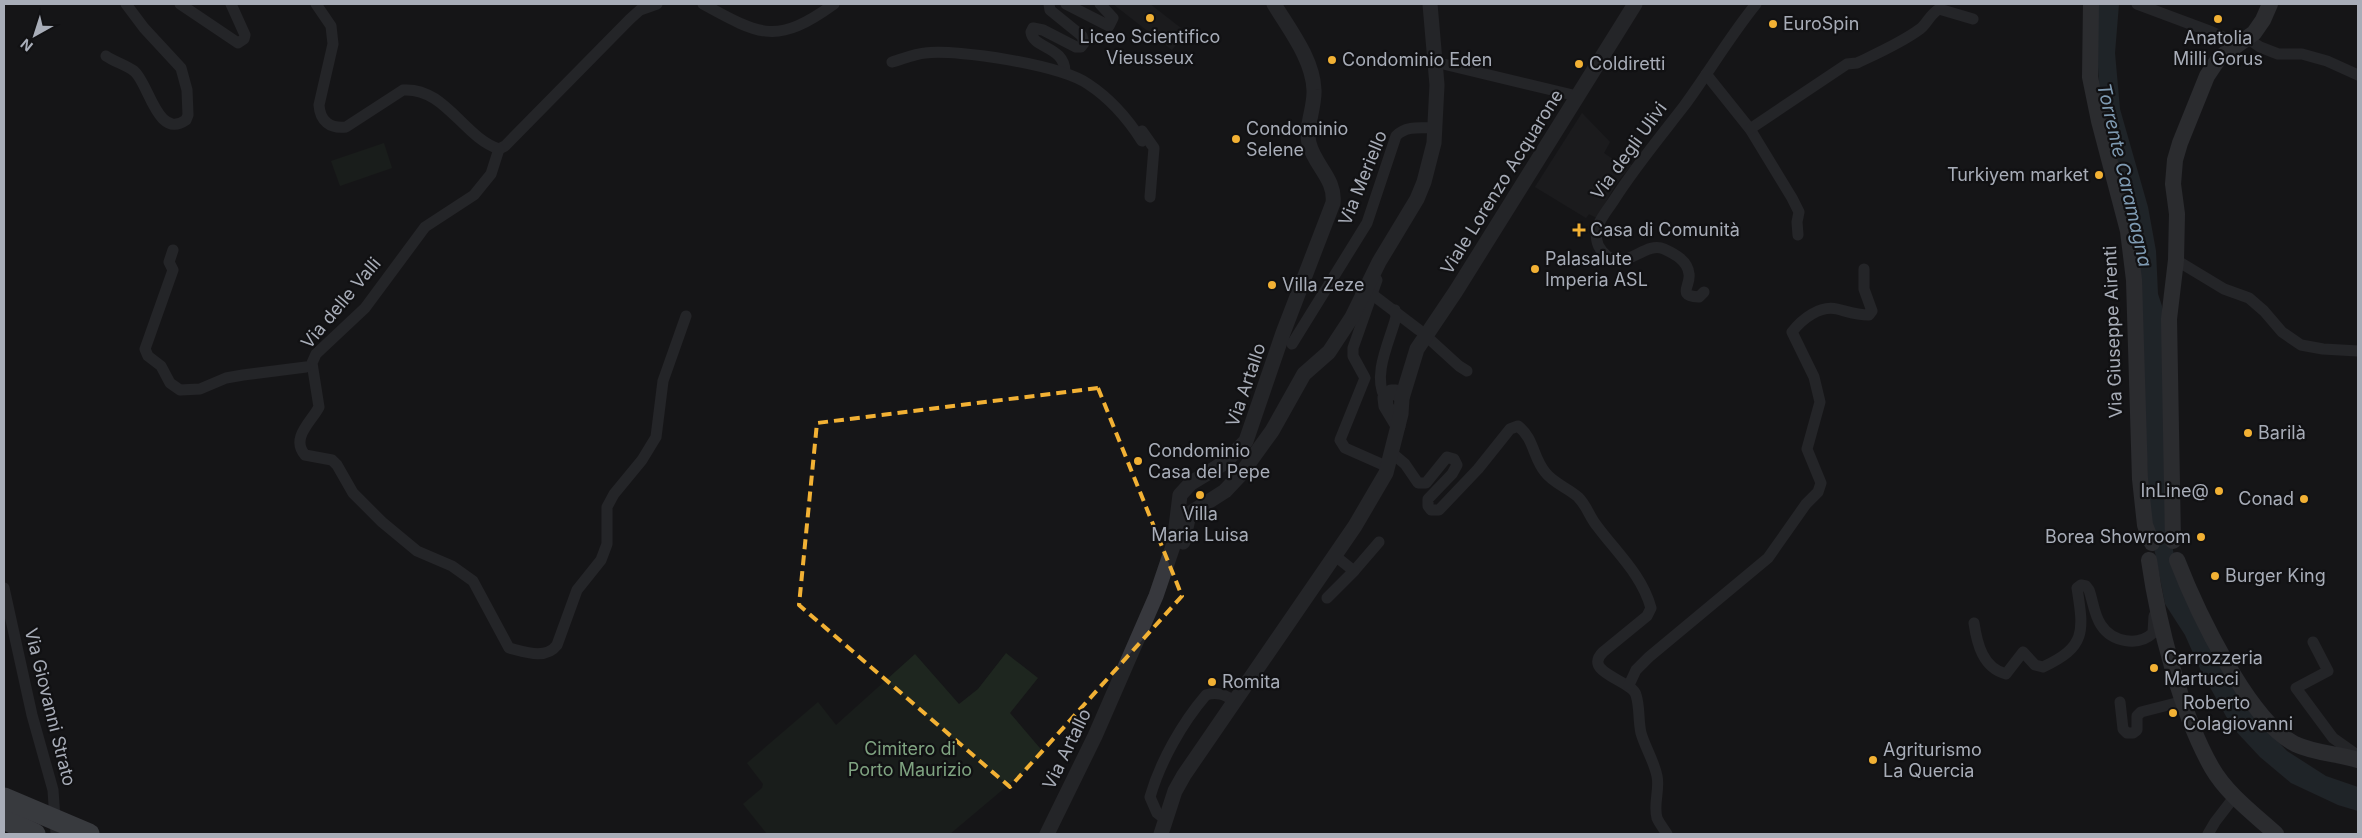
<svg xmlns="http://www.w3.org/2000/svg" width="2362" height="838" font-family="Inter,sans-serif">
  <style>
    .built { fill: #222225 }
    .green { fill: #1e261f }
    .water { fill: #2c353c }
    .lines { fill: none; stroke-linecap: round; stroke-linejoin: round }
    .minor { stroke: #37383d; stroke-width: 11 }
    .tertiary { stroke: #37383d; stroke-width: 15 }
    .secondary { stroke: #45474d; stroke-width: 16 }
    .motorway { stroke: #63666e; stroke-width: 21 }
    .motorway-bridge { stroke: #63666e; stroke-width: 21 }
    .marked { fill: none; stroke: #f2b134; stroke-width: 4; stroke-dasharray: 10 6; stroke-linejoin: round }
    .poi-dot { fill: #f2b134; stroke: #111113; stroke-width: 2 }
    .labels { text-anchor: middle; stroke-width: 4.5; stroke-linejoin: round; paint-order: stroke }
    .poi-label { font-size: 18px; fill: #a8adb8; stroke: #111113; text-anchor: start }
    .street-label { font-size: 18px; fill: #a8adb8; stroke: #111113 }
    .park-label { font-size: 18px; fill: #7fa381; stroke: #111113 }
    .water-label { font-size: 19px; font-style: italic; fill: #7f9bb3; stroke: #111113 }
  </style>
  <rect width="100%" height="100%" fill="#161618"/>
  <!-- built -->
  <g class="built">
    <path d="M1113,4h37l36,28 -14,18z"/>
    <path d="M1582,113l28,29 -6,11 10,7 18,5 -16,19 -19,34 -8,-4 -3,4 -51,-31z"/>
  </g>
  <!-- green -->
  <g class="green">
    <path d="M384,143l8,25 -52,18 -9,-25z"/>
    <path d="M1006,653l32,25 -28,35 35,41 -95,80h-183l-24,-30 19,-16 1,-4 -16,-21 71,-61 18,23 79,-71 44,50 19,-15z"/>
  </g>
  <!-- water -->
  <path class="water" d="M2095,4h24l-4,49 5,56 28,98 8,44 2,43 4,12 7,218 8,52 82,146 28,29 39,25 32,11v24l-20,-6 -47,-22 -31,-26 -28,-30 -31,-56 -16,-36 -20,-31 -15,-77 -12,-270 2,-9 -40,-139z"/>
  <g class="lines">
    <!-- minor -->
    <g class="minor">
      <path d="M180,4l58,39 6,-4 1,-4 -14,-31"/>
      <path d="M316,4l15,22 2,18 -14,61c1,16 11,24 27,22l57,-37c42,-3 60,47 96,59l6,-3 125,-127 10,-9 17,-6"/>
      <path d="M703,4c58,32 74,41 131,0"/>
      <path d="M1049,4l1,6 32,26 2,7 -3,4h-5l-33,-17 -10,-2 -2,4c2,17 34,14 34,40"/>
      <path d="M1066,4l43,22 4,-8 -13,-14"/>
      <path d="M2137,4l75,28 26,12"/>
      <path d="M2247,38l13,9 18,7h24l25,7 31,14"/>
      <path d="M106,56c9,6 20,9 28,15 15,12 23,69 52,49l2,-5 -1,-25 -6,-22 -37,-40 -18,-24"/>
      <path d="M892,62c11,-3 22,-8 33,-9 34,-4 135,12 163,31 23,15 40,35 54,57"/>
      <path d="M1435,62l142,34"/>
      <path d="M1706,74l44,55 42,69 7,14 -2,10 1,13"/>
      <path d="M1750,129l97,-65 10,-1c21,-10 44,-20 63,-34 7,-5 10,-15 19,-20l34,10"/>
      <path d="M1142,131l12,17 -4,49"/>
      <path d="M499,149l-8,25 -17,21 -49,32 -60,81 -49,46 -4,9 7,44c-7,14 -29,31 -14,48l27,5 5,5 16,28 29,29 35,29 35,15 21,15 36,67c16,4 37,12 48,-3l20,-55 24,-30 6,-16v-37l7,-13 28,-34 14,-23 7,-56 23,-65"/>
      <path d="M173,250l-4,12 4,8 -28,79 3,7 13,10 9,17 10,7 20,-1 26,-11 17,-3 63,-8"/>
      <path d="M2176,260l48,29 25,9 15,13 18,21 19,13 22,4 35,2"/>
      <path d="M1377,280l-24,68v8l12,22 -25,62 5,8 43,19"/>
      <path d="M1704,292l-5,5c-23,-1 -8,-11 -10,-23 -1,-13 -14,-20 -25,-25 -21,-9 -40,28 -62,2 -6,-6 -7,-17 -4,-25 3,-9 11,-18 16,-26 21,-33 46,-63 70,-94 25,-34 46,-70 72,-102"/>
      <path d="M1373,295l46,35"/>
      <path d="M1425,335l34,31 8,5"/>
      <path d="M1292,344l75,-121 29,-87c10,-11 26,-8 39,-8"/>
      <path d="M1385,398c-13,-24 5,-57 11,-81l-1,-7"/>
      <path d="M1392,453l13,11 13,19h8l21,-26 7,2 3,6 -5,9 -24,25v7l3,4h8l39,-41 32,-40 8,-3c16,12 15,32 27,46 8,11 23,16 33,25 9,9 11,19 19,29 20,27 45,49 54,82l-4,8 -44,36c-21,21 29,28 33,43 4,12 2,25 5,38 4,14 13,28 16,43 3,14 -4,28 0,42 2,5 7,11 10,16"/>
      <path d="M1354,571l25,-29"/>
      <path d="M4,588l28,127 21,75 3,44"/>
      <path d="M1327,598l27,-27 -20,-16"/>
      <path d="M1974,623c3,21 9,45 32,51l17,-22 12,13 8,2c43,-20 41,-35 34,-79l4,-3 5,1 3,4c4,11 5,25 12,35 11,17 37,22 52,8l1,-17 6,-3"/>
      <path d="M2313,642l15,29 -32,17 37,50 24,17"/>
      <path d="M1629,685l7,-15 13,-13 119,-99 38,-54 12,-12 3,-9 -14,-34 13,-47 -6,-25 -22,-45c10,-13 28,-27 45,-23 12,3 20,6 32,6l3,-4 -8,-22v-20"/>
      <path d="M2120,702l3,27 4,4h6l4,-3v-14l4,-4 43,-11"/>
      <path d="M1166,820l-9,-7 -7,-16c10,-35 32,-74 56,-102 11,-4 19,0 29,6"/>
      <path d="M2208,834l7,-12 20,-26"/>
    </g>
    <!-- tertiary -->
    <g class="tertiary">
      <path d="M1398,426l-12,-20 -1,-8 6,-6h5l6,6"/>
      <path d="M1183,542l6,-28 36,-23 16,-17 31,-43 32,-57 25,-22 23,-35 27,-55 38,-63 7,-17 10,-39 3,-58 -7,-81"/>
      <path d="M1047,834l48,-98 61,-140 18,-53 6,-48 11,-12 33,-20 22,-22 37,-108 50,-130c3,-24 -19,-38 -24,-60 -4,-16 6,-36 5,-53 -1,-31 -25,-61 -40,-86"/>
      <path d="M1161,834l14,-43 9,-16 171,-249 31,-53 15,-59 1,-16 15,-49 39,-58 179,-287"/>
    </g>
    <!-- secondary -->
    <g class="secondary">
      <path d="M2091,4l-1,73 9,44 29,110 6,49 6,199 5,46 7,18"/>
      <path d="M2173,541l-4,-222 7,-59 1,-46 -4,-30 2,-24 5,-17 27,-67 12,-18 35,-25 9,-13 7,-16"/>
      <path d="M2149,560c9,63 32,154 63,208 15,26 42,46 64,66"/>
      <path d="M2177,560c19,49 71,160 118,184 19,9 43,10 63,16"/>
    </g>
    <!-- motorway -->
    <path class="motorway" d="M4,819l31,15"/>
    <!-- motorway-bridge -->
    <path class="motorway-bridge" d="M4,798l85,36"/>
  </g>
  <!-- marked area -->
  <path d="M0 0H2362V838H0ZM1098,388l84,208 -172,191 -211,-182 18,-182z" fill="#161618" fill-opacity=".55" fill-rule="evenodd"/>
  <path class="marked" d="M1098,388l84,208 -172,191 -211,-182 18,-182z"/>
  <!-- markers -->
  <g class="poi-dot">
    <circle cx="1150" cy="18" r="5"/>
    <circle cx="2218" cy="19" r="5"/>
    <circle cx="1773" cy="24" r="5"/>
    <circle cx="1332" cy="60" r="5"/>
    <circle cx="1579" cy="64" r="5"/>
    <circle cx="1236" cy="139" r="5"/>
    <circle cx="2099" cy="175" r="5"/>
    <path d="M1576.5 222.5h5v5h5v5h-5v5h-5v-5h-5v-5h5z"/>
    <circle cx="1535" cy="269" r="5"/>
    <circle cx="1272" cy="285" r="5"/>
    <circle cx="2248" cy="433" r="5"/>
    <circle cx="1138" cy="461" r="5"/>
    <circle cx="2219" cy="491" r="5"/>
    <circle cx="1200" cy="495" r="5"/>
    <circle cx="2304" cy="499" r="5"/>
    <circle cx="2201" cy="537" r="5"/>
    <circle cx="2215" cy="576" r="5"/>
    <circle cx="2154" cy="668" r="5"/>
    <circle cx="1212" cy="682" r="5"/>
    <circle cx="2173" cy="713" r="5"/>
    <circle cx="1873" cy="760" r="5"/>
  </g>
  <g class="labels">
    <!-- poi labels -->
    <g class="poi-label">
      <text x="1783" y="30">EuroSpin</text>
      <text x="1150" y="43" text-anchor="middle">Liceo Scientifico<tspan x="1150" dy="21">Vieusseux</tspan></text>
      <text x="2218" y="44" text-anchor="middle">Anatolia<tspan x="2218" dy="21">Milli Gorus</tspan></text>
      <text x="1342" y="66">Condominio Eden</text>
      <text x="1589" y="70">Coldiretti</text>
      <text x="1246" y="135">Condominio<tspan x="1246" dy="21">Selene</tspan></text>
      <text x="2089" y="181" text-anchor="end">Turkiyem market</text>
      <text x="1590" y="236">Casa di Comunità</text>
      <text x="1545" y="265">Palasalute<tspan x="1545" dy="21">Imperia ASL</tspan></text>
      <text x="1282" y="291">Villa Zeze</text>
      <text x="2258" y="439">Barilà</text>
      <text x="1148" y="457">Condominio<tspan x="1148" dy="21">Casa del Pepe</tspan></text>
      <text x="2209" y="497" text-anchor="end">InLine@</text>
      <text x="2294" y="505" text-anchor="end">Conad</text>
      <text x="1200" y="520" text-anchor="middle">Villa<tspan x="1200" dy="21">Maria Luisa</tspan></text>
      <text x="2191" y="543" text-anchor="end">Borea Showroom</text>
      <text x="2225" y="582">Burger King</text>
      <text x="2164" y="664">Carrozzeria<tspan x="2164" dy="21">Martucci</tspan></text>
      <text x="1222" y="688">Romita</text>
      <text x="2183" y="709">Roberto<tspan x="2183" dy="21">Colagiovanni</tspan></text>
      <text x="1883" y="756">Agriturismo<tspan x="1883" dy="21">La Quercia</tspan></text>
    </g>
    <!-- street labels -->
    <g class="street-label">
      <text transform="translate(1629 151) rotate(-54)" y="6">Via degli Ulivi</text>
      <text transform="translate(1363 178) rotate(-68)" y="6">Via Meriello</text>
      <text transform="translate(1502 182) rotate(-58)" y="6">Viale Lorenzo Acquarone</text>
      <text transform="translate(341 303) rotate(-50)" y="6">Via delle Valli</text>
      <text transform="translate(2113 332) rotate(-92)" y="6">Via Giuseppe Airenti</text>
      <text transform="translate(1246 385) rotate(-71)" y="6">Via Artallo</text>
      <text transform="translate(50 707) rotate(76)" y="6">Via Giovanni Strato</text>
      <text transform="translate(1067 749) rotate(-64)" y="6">Via Artallo</text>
    </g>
    <!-- park labels -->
    <g class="park-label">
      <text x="910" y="755">Cimitero di<tspan x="910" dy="21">Porto Maurizio</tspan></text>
    </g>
    <!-- water labels -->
    <g class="water-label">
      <text transform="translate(2125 175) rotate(77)" y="7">Torrente Caramagna</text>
    </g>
  </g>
  <!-- border -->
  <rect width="2362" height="838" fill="none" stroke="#a8adb8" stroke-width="10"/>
  <!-- north arrow -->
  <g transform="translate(35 35) rotate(219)" stroke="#111113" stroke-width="4" paint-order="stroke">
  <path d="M0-4L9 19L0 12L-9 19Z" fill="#a8adb8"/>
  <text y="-8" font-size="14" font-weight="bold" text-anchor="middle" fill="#a8adb8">N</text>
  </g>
</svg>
